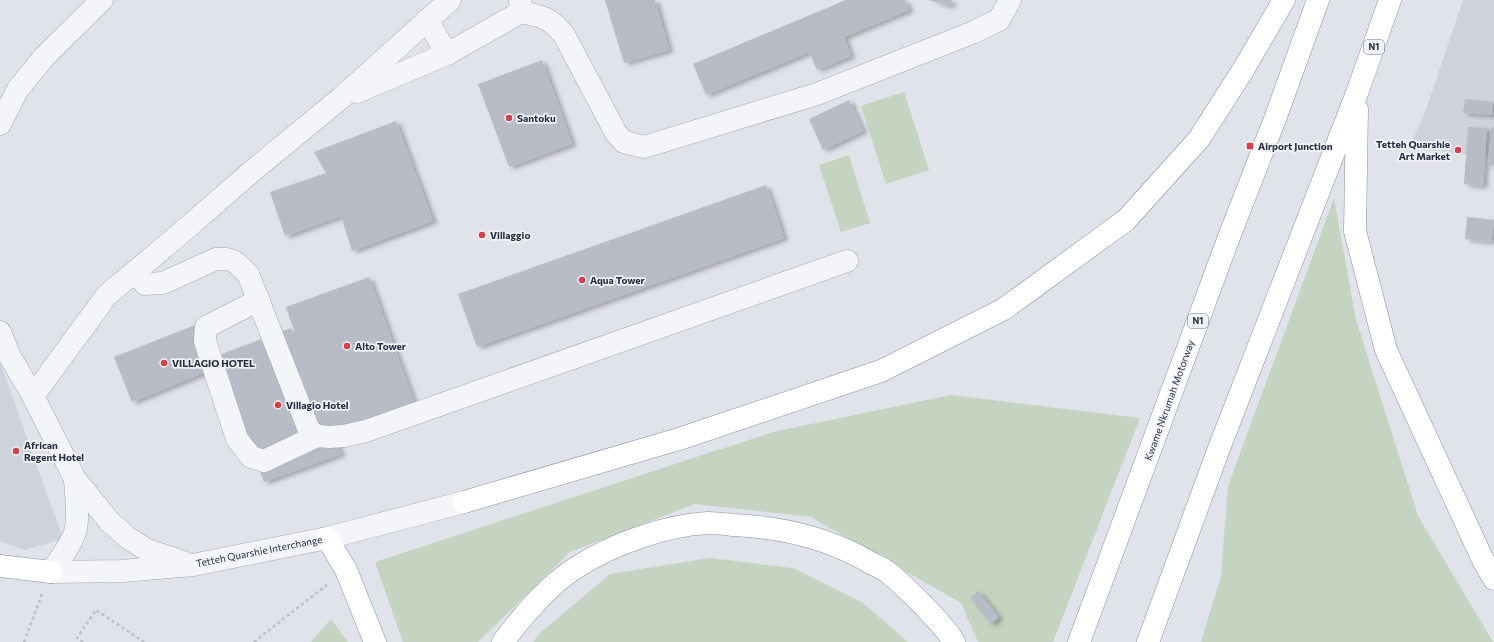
<svg xmlns="http://www.w3.org/2000/svg" width="1494" height="642" font-family="Commissioner,sans-serif">
  <style>
    .built { fill: #ced2dc }
    .green { fill: #c4d4c1 }
    .building { fill: #b7bcc7; filter: url(#shadow) }
    .lines { fill: none; stroke-linecap: round; stroke-linejoin: round }
    .minor-casing { stroke: #a5a9b4; stroke-width: 23 }
    .highway-casing { stroke: #878fa1; stroke-width: 23 }
    .path { stroke: #babec5; stroke-width: 2.5; stroke-dasharray: 3 3; stroke-linecap: butt }
    .minor { stroke: #f3f5f8; stroke-width: 22 }
    .highway { stroke: #fff; stroke-width: 22 }
    .poi-dot { fill: #d2424b; stroke: #f0f2f7; stroke-width: 1.5 }
    .labels { text-anchor: middle; stroke-width: 3.5; stroke-linejoin: round; paint-order: stroke }
    .shield { fill: #f0f2f7; stroke: #646a78; stroke-width: 1 }
    .shield-label { font-size: 9px; font-weight: bold; fill: #282f42 }
    .poi-label { font-size: 10px; font-weight: bold; fill: #282f42; stroke: #f0f2f7; text-anchor: start }
    .street-label { font-size: 10px; fill: #282f42; stroke: #f0f2f7 }
  </style>
  <defs>
    <filter id="shadow"><feDropShadow dx="4.5" dy="2.5" stdDeviation="2" flood-color="#0004"/></filter>
  </defs>
  <rect width="100%" height="100%" fill="#e0e3ea"/>
  <!-- built -->
  <g class="built">
    <path d="M1463,0h31v158l-84,-11 17,-40z"/>
    <path d="M0,362l63,177 -39,11 -24,-9z"/>
  </g>
  <!-- green -->
  <g class="green">
    <path d="M904,92l25,78 -43,14 -25,-78z"/>
    <path d="M849,155l21,68 -29,9 -22,-67z"/>
    <path d="M1334,198l22,122 62,196 75,126h-292l20,-66 7,-90z"/>
    <path d="M951,395l189,23 -87,224h-75l-17,-39 -150,-86 -116,-13 -125,48 -92,90h-75l-28,-80 398,-130z"/>
    <path d="M710,558l83,10 70,35 45,39h-375l6,-8 71,-60z"/>
    <path d="M331,619l17,23h-37z"/>
  </g>
  <!-- building -->
  <g class="building">
    <path d="M605,0h50l14,50 -45,13z"/>
    <path d="M846,0h59l4,10 -65,27 7,19 -34,14 -8,-18 -103,43 -13,-31z"/>
    <path d="M928,0h24l-2,6z"/>
    <path d="M542,60l30,84 -63,23 -31,-83z"/>
    <path d="M1465,99l28,3 -1,13 -29,-2z"/>
    <path d="M849,100l14,31 -40,19 -14,-31z"/>
    <path d="M396,121l37,100 -81,30 -11,-35 -56,20 -15,-44 56,-19 -12,-21z"/>
    <path d="M1468,127l19,1 -4,58 -19,-2z"/>
    <path d="M1491,127h3v38h-6z"/>
    <path d="M766,185l18,53 -307,109 -19,-53z"/>
    <path d="M1467,217l27,3 -3,22 -26,-3z"/>
    <path d="M369,277l46,128 -82,30 8,19 -77,28 -48,-126 75,-28 19,48 -24,-69z"/>
    <path d="M195,325l18,44 -81,33 -18,-45z"/>
    <path d="M978,591l21,26 -8,7 -21,-26z"/>
  </g>
  <g class="lines">
    <defs>
      <g id="minor">
        <path d="M521,12c23,5 28,5 43,23l52,98 8,9 20,5 173,-53 157,-62 25,-12 11,-20"/>
        <path d="M427,20l20,34"/>
        <path d="M357,92l90,-38 74,-42 -1,-12"/>
        <path d="M0,124l18,-35 27,-33 57,-56"/>
        <path d="M134,273l11,11 18,-1 53,-24h11l7,2 14,13 61,156 8,6"/>
        <path d="M259,300l-53,27 -1,14 32,98 14,18 13,4 53,-25 13,1 14,-1 22,-5 481,-170"/>
        <path d="M0,332l9,23 24,41 42,83 34,42 19,17 19,12 36,12"/>
        <path d="M33,396l74,-101 73,-61 71,-62 90,-74 109,-98"/>
        <path d="M51,572l71,-1 71,-6 134,-27 137,-36"/>
        <path d="M51,572c8,-12 18,-24 23,-37 6,-14 2,-40 1,-56"/>
      </g>
      <g id="highway">
        <path d="M1357,109l-2,122 31,119 97,210 11,19"/>
        <path d="M464,502l215,-63 202,-68 123,-62 122,-89 73,-81 44,-69 41,-70"/>
        <path d="M327,538l19,32 29,72"/>
        <path d="M0,566l51,6"/>
        <path d="M503,642c18,-25 48,-59 74,-75 36,-23 89,-42 131,-44 8,0 17,1 25,2 49,2 96,13 138,38 6,3 13,6 19,11 11,9 22,20 33,31 11,12 23,23 31,37"/>
        <path d="M1079,642l150,-405 46,-118 43,-119"/>
        <path d="M1148,642l70,-191 139,-358 33,-93"/>
      </g>
    </defs>
    <!-- minor casing -->
    <use href="#minor" class="minor-casing"/>
    <!-- highway casing -->
    <use href="#highway" class="highway-casing"/>
    <!-- path -->
    <g class="path">
      <path d="M24,642l18,-48"/>
      <path d="M83,642l-6,-4 19,-28 48,32"/>
      <path d="M254,642l74,-58"/>
    </g>
    <!-- minor -->
    <use href="#minor" class="minor"/>
    <!-- highway -->
    <use href="#highway" class="highway"/>
  </g>
  <!-- markers -->
  <g class="poi-dot">
    <circle cx="509" cy="118" r="4"/>
    <rect x="1246" y="142" width="8" height="8" rx="2"/>
    <circle cx="1458" cy="150" r="4"/>
    <circle cx="482" cy="235" r="4"/>
    <circle cx="582" cy="280" r="4"/>
    <circle cx="347" cy="346" r="4"/>
    <circle cx="164" cy="363" r="4"/>
    <circle cx="278" cy="405" r="4"/>
    <circle cx="16" cy="451" r="4"/>
  </g>
  <g class="labels">
    <!-- shield labels -->
    <g class="shield">
      <rect x="1364" y="40" width="20" height="14" rx="3"/>
      <rect x="1188" y="314" width="20" height="14" rx="3"/>
    </g>
    <g class="shield-label">
      <text x="1374" y="50">N1</text>
      <text x="1198" y="324">N1</text>
    </g>
    <!-- poi labels -->
    <g class="poi-label">
      <text x="517" y="122">Santoku</text>
      <text x="1450" y="148" text-anchor="end">Tetteh Quarshie<tspan x="1450" dy="12">Art Market</tspan></text>
      <text x="1258" y="150">Airport Junction</text>
      <text x="490" y="239">Villaggio</text>
      <text x="590" y="284">Aqua Tower</text>
      <text x="355" y="350">Alto Tower</text>
      <text x="172" y="367">VILLAGIO HOTEL</text>
      <text x="286" y="409">Villagio Hotel</text>
      <text x="24" y="449">African<tspan x="24" dy="12">Regent Hotel</tspan></text>
    </g>
    <!-- street labels -->
    <g class="street-label">
      <text transform="translate(1169 400) rotate(-70)" y="4">Kwame Nkrumah Motorway</text>
      <text transform="translate(259 551) rotate(-11)" y="4">Tetteh Quarshie Interchange</text>
    </g>
  </g>
</svg>
